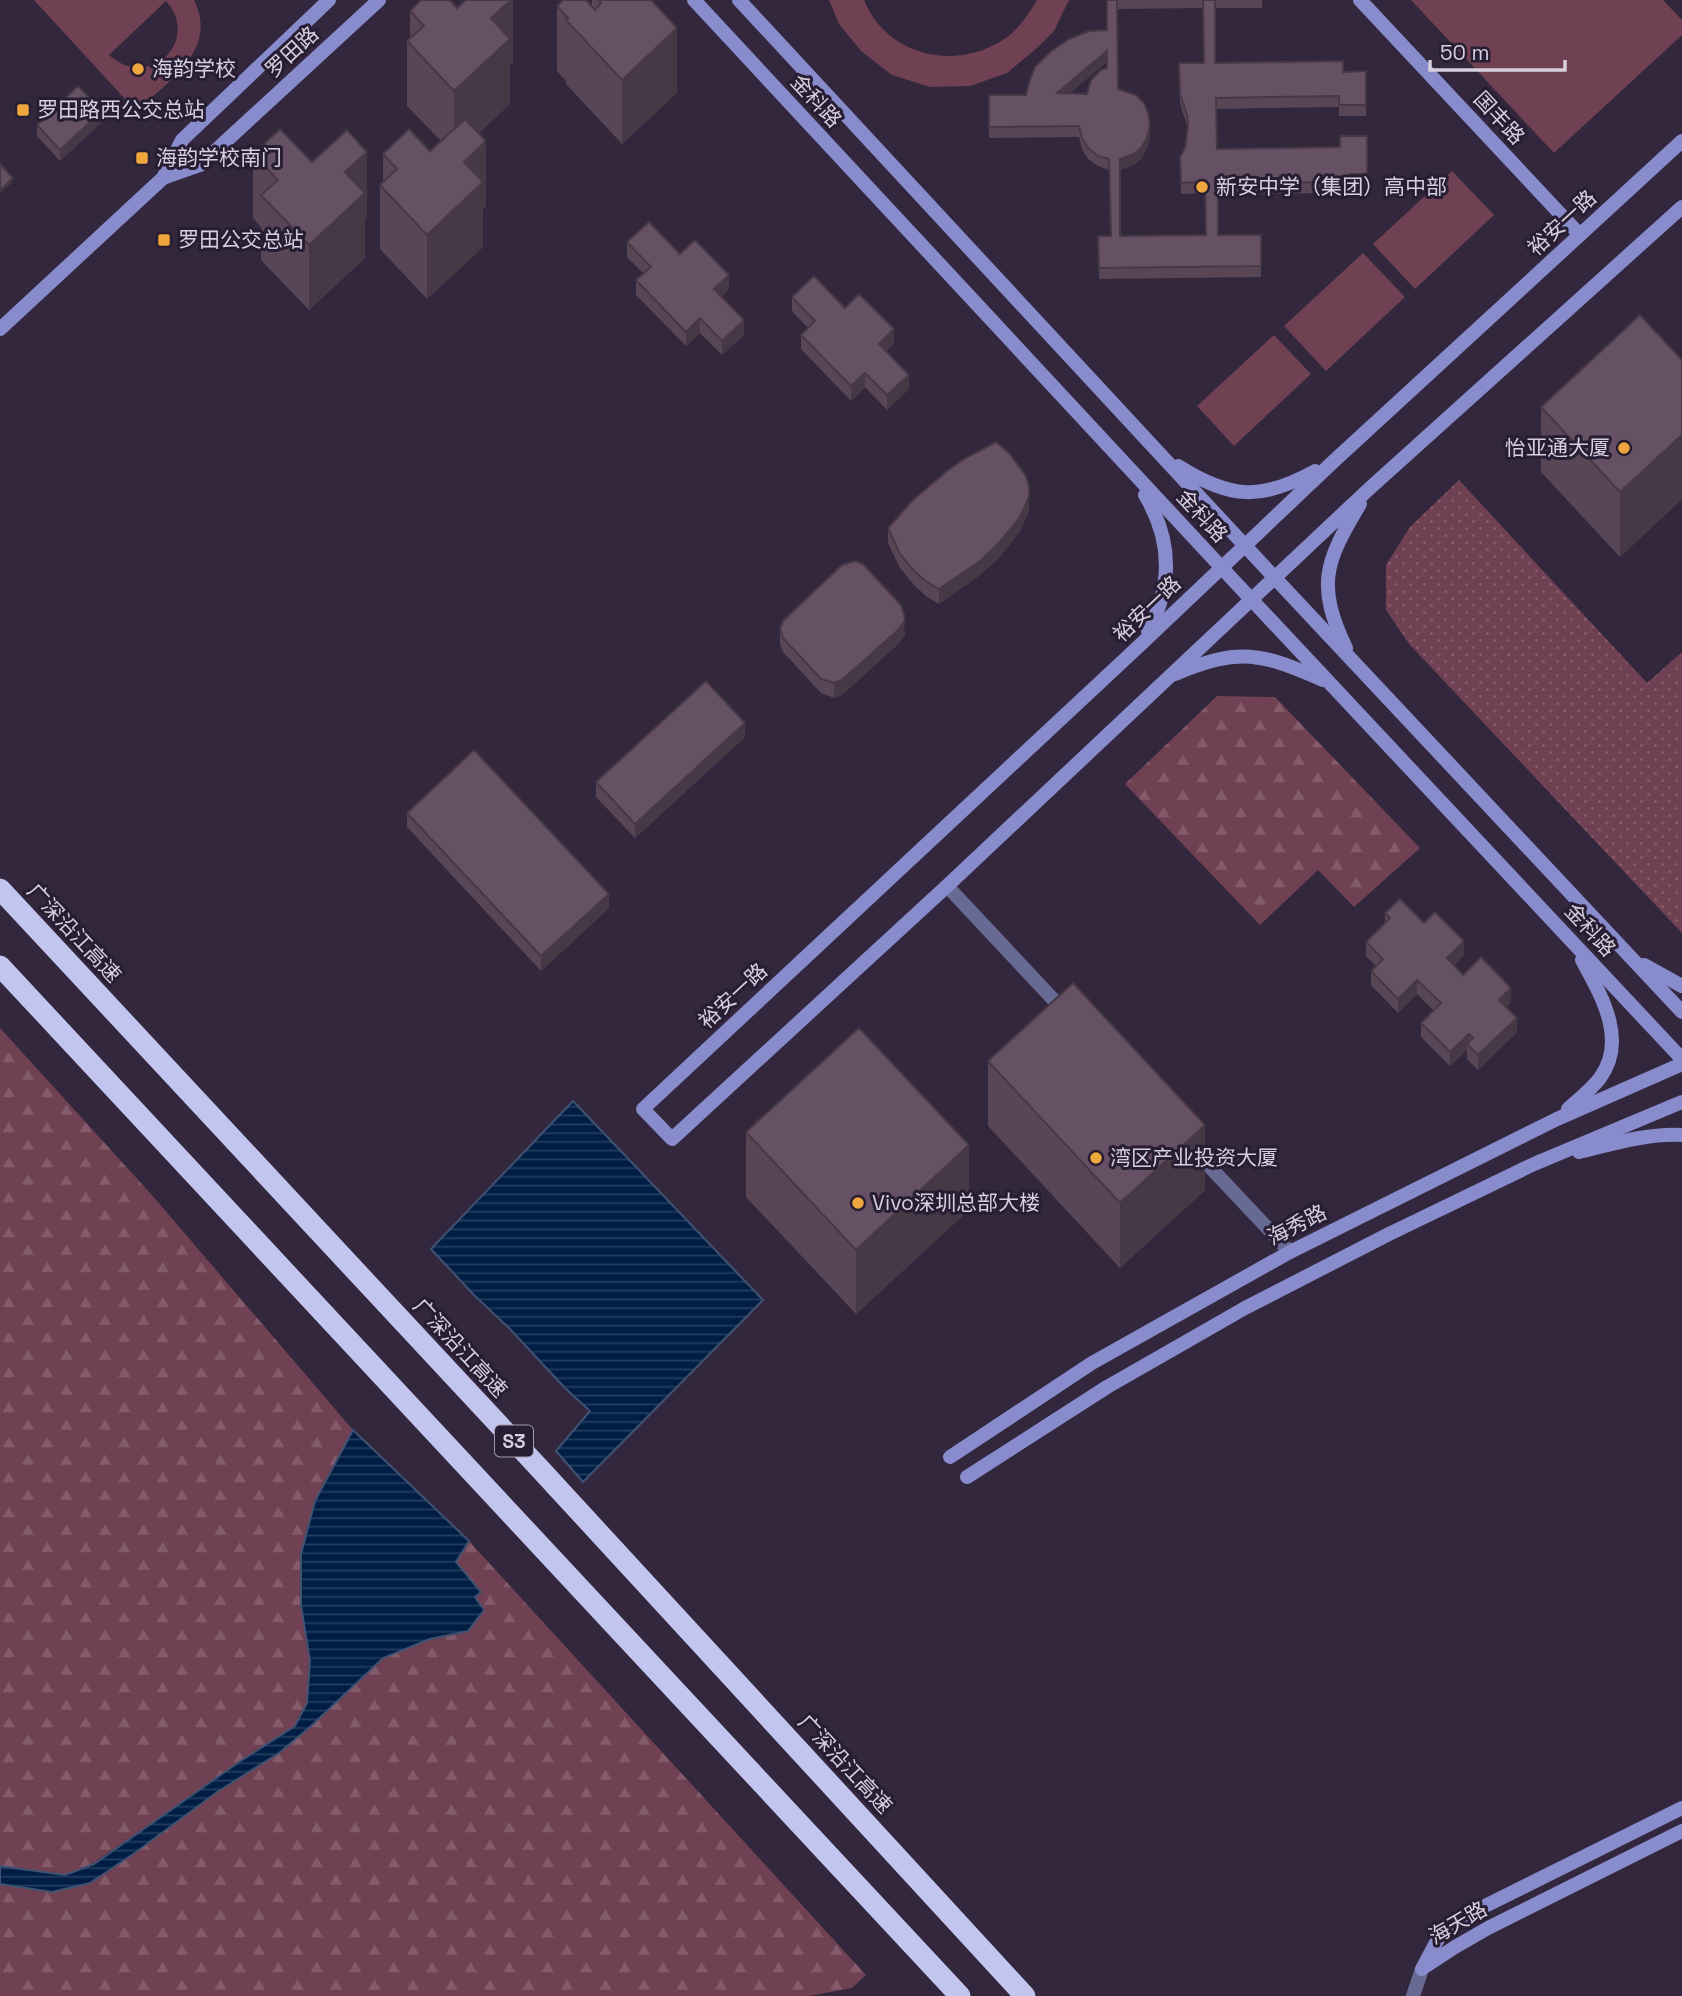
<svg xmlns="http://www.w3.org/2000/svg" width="1682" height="1996" font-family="'Space Grotesk','Noto Sans SC',sans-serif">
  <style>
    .grass { fill: url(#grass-dots) }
    .forest { fill: url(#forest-firs) }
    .pitch { fill: #6f4152; fill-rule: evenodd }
    .water { fill: url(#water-rules); stroke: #405272; stroke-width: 2 }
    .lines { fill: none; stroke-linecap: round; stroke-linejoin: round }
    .street { stroke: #676a93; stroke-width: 14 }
    .secondary { stroke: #888ccd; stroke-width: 14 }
    .highway { stroke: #c2c5ee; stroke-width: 21 }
    .wall { fill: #584555; fill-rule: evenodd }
    .shaded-wall { fill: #473845 }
    .building { fill: #665063; stroke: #473845; stroke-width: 2; fill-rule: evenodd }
    .poi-dot { fill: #efa73d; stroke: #281e33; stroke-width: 2.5 }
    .labels { text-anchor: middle; stroke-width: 6; stroke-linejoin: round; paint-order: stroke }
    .shield { fill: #281e33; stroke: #a29aaa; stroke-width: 2 }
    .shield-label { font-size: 19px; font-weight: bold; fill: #d6cfdd }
    .street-label { font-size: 21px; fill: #d6cfdd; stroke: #281e33 }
    .poi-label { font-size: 21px; fill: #d6cfdd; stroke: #281e33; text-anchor: start }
  </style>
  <defs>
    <pattern id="grass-dots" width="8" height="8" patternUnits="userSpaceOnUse" patternTransform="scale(1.75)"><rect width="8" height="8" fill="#6f4152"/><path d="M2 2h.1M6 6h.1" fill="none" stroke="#835b6a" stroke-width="1.8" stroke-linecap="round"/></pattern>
    <pattern id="forest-firs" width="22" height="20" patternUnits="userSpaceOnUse" patternTransform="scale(1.75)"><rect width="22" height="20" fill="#6f4152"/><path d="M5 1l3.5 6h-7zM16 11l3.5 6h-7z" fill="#835b6a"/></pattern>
    <pattern id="water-rules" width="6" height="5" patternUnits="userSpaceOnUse" patternTransform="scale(1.75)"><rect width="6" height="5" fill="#001d44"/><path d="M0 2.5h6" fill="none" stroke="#243d5f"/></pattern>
  </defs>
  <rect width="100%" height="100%" fill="#32273d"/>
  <!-- grass -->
  <path class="grass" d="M1459,480l188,203 35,-31v281l-272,-288 -24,-35v-45l24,-38z"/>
  <!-- forest -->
  <g class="forest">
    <path d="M1217,696l58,1 145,151 -66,59 -36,-37 -58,55 -135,-141z"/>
    <path d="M0,1028l151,166 202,236 -38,71 -14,53v51l9,56 -3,42 -12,23 -56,36 -147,102 -27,11 -65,-9z"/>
    <path d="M469,1541l397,434 -14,13 -43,8h-809v-112l52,8 38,-9 46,-31 81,-60 62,-39 31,-26 73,-69 47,-19 38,-8 6,-34 7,-6 -25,-29z"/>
  </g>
  <!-- pitch -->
  <g class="pitch">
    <path d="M34,0h160c25,50 -26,82 -58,111zM166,1c35,39 -16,91 -57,54z"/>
    <path d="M829,0h35c22,55 89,71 137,41 16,-9 27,-26 36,-41h32l-15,31 -17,17 -30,25 -37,13 -40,1 -38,-12 -31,-24 -22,-27z"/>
    <path d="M1411,0h252l19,20v15l-128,118z"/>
    <path d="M1452,171l42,44 -79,74 -42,-45z"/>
    <path d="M1363,253l42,44 -79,74 -42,-45z"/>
    <path d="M1274,335l37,39 -77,72 -37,-40z"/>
  </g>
  <!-- water -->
  <g class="water">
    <path d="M573,1101l190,199 -180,182 -27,-31 34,-40 -25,-23 -56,-60 -35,-33 -43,-46z"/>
    <path d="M353,1430l116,111 -13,21 25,30 -6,5 9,13 -16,21 -38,8 -47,19 -73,69 -31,26 -62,39 -81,60 -46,31 -38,9 -52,-8v-18l65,9 29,-11 145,-102 56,-36 12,-23 3,-42 -9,-56v-51l14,-53z"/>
  </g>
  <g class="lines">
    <!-- street -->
    <g class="street">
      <path d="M947,886l119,127"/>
      <path d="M1192,1148l98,104"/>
      <path d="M1413,1996l9,-27"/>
    </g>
    <!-- secondary -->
    <g class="secondary">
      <path d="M694,0l527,567 461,492"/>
      <path d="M739,0l535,577 408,435"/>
      <path d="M1360,0l220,235"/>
      <path d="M1682,141l-347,319 -196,186 -496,463 29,30 275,-253 423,-398 312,-281"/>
      <path d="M163,178l37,-13 179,-165"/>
      <path d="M0,329l163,-151 19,-38 147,-140"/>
      <path d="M1178,466c52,33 83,35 137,5"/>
      <path d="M1145,495c27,45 28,90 3,136"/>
      <path d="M1346,648c-30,-63 -21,-86 14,-144"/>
      <path d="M1175,674c65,-27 86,-21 148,6"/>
      <path d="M1644,965l38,21"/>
      <path d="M1568,1109c11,-10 23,-19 32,-31 28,-38 1,-83 -18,-118"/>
      <path d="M1579,1152c33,-8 69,-19 103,-17"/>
      <path d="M950,1457l142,-94 198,-111 267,-133 125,-55"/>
      <path d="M967,1477l140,-90 138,-79 144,-74 145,-70 148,-62"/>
      <path d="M1426,1966l29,-19 33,-19 194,-97"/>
      <path d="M1422,1969l17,-32 15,-13 23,-14 205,-102"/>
    </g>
    <!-- highway -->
    <g class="highway">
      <path d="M0,889l541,581 484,526"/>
      <path d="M0,966l960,1030"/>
    </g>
  </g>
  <!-- wall -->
  <g class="wall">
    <path d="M513,0v62l-3,3v39l-31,29 7,73 -3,3v38l-56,52 -47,-50v-64l3,-2v-29l47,-3 11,-10 -34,-35v-65l3,-2v-28l47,-3z"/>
    <path d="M592,0h59l26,93 -55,51 -56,-60v-3l-9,-10v-65l35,1z"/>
    <path d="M1106,0h156v8h-47v55l128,9 23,-1v45h-27v-9l-123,2 1,40 123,-2 27,-11v49h-17v8l-132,1v41h43v42l-162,2 -1,-43h13l-2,-66 -11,-4 -10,-7 -6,-10 -3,-12 -90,1v-43h37l81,-65zM1203,8v55h-24l1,41 7,21 1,5 -3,18 -5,9 1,37 24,-1 1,42 -86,1v-66l14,-5 8,-7 5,-10 3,-12 -32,-47 -1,-80zM1107,62v6l-20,26 -18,-1z"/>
    <path d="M102,122l-42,39 -23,-25v-11z"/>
    <path d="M253,154l114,62 -2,3v39l-56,52 -48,-50v-33l-8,-9z"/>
    <path d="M627,242l53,12 49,35 -8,8 23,38 -22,20 -22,-22 -14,13 -50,-51v-15l7,-7 -16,-16z"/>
    <path d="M792,297l53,11 49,36 -8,7 23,38 -22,21 -22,-23 -14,14 -50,-52v-14l7,-7 -16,-17z"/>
    <path d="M1682,360v139l-62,58 -79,-85v-65z"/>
    <path d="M1029,511l-9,20 -21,27 -19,17 -41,29 -12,-7 -13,-12 -14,-17 -12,-25v-15z"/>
    <path d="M780,629l125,3 -1,5 -6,7 -56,51 -8,3 -13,-5 -38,-41 -3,-8z"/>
    <path d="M745,737l-110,101 -39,-41v-15z"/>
    <path d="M407,813l202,95 -68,63 -134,-144z"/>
    <path d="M1385,913l39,10 40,32 -10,10 9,10 48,27 -5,5 11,25 -39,38 -11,-11v-9l-17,16 -29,-29v-14l13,-12 -17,-17 -19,19 -27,-28v-14l5,-5 -10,-10v-14l19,-20z"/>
    <path d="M988,1061l217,129 -85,78 -132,-142z"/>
    <path d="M746,1132l223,78 -113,104 -110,-117z"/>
  </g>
  <!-- shaded-wall -->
  <g class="shaded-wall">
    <path d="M511,0h2v62l-3,3v39l-56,52v-65l37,-73z"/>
    <path d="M677,28v65l-55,51v-64z"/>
    <path d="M1107,51v11l-50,42v-11z"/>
    <path d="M102,111v11l-42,39v-11z"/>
    <path d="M1150,125v11l-3,12 -5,10 -8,7 -14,5v-11z"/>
    <path d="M486,141v65l-3,3v38l-56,52v-64l37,-73z"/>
    <path d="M367,152v64l-2,3v39l-56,52v-65l36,-73z"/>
    <path d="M13,178v4l-13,11v-3z"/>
    <path d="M729,275v14l-15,15v-15z"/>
    <path d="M700,318v15l-14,13v-14z"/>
    <path d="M744,320v15l-22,20v-14z"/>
    <path d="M894,329v15l-15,14v-14z"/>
    <path d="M865,373v14l-14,14v-15z"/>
    <path d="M909,375v14l-22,21v-15z"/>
    <path d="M1682,435v64l-62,58v-65z"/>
    <path d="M1029,497v14l-9,20 -21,27 -19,17 -41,29v-15z"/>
    <path d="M905,618l-1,19 -6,7 -56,51 -8,3v-15z"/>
    <path d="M745,723v14l-110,101v-14z"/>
    <path d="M609,894v14l-68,63v-15z"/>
    <path d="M1464,941v14l-17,17v-14z"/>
    <path d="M1417,980v14l-19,19v-14z"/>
    <path d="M1511,988v14l-12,12v-14z"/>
    <path d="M1517,1018v14l-39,38v-15z"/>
    <path d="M1469,1034v12l-2,-2v6l-17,16v-14z"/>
    <path d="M1205,1125v65l-85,78v-65z"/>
    <path d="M969,1145v65l-113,104v-64z"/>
  </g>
  <!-- building -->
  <g class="building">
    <path d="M421,0h29l7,8 9,-8h45l-20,18 19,21 -56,52 -47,-50 17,-15 -14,-15z"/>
    <path d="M563,0h23l9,10 6,-7 -3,-3h53l26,28 -55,52 -56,-60 2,-2 -11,-12z"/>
    <path d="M1107,0h10l1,89 18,6 8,8 4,10 2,12 -3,13 -5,9 -8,7 -14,5v77l86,-1 -1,-53 -24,1 -1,-26 5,-9 3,-22 -1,-11 -7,-21 -1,-31h25l-1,-63h12v63l128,-2v11l23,-1v34h-27v-9l-123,2 1,51 123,-2v-11h27v38h-17v8l-132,1v52h43v31l-162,2 -1,-32h13l-2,-77 -11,-3 -10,-8 -6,-10 -3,-12 -90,1v-32h37l3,-13 6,-15 15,-15 19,-13 20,-8 18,-1zM1107,51v17l-6,2 -10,10 -4,14 -30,-1z"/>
    <path d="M78,86l24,25 -42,39 -23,-25z"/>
    <path d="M465,119l21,22 -22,21 19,20 -56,53 -47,-50 17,-16 -14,-15 26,-25 21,22z"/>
    <path d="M280,129l32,33 35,-32 20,22 -22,20 20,21 -56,52 -48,-50 17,-15 -25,-26z"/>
    <path d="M0,164l13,14 -13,12z"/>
    <path d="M649,222l31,32 15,-14 34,35 -15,14 30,31 -22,21 -22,-23 -14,14 -50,-52 15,-13 -24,-25z"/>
    <path d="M814,276l31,32 14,-14 35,35 -15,15 30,31 -22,20 -22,-22 -14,13 -50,-51 14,-14 -23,-24z"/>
    <path d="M1640,315l42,45v75l-62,57 -79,-85z"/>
    <path d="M996,442l13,11 17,23 3,11v10l-9,20 -21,26 -19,18 -41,28 -12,-7 -13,-11 -14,-17 -12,-26 25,-28 34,-29 17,-12z"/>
    <path d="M855,561l8,3 38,41 4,13 -1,4 -6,8 -56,50 -8,3 -13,-4 -38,-41 -3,-9 3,-8 6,-6 53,-50z"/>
    <path d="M706,681l39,42 -110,101 -39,-42z"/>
    <path d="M474,750l135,144 -68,62 -134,-143z"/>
    <path d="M1400,899l24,24 11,-11 29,29 -17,17 16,17 18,-18 30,31 -12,12 18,18 -39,37 -11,-11 6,-6 -4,-4 -19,18 -29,-29 20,-20 -24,-23 -19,19 -27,-28 12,-12 -17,-17 24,-24 -5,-5z"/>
    <path d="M1073,983l132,142 -85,78 -132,-142z"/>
    <path d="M859,1028l110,117 -113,105 -110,-118z"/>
  </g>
  <!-- markers -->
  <g class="poi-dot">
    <circle cx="138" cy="69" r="7"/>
    <rect x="16" y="103" width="14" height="14" rx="3.5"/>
    <rect x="135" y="151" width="14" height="14" rx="3.5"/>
    <circle cx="1202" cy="187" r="7"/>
    <rect x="157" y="233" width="14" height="14" rx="3.5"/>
    <circle cx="1624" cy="448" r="7"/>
    <circle cx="1096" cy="1158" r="7"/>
    <circle cx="858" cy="1203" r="7"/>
  </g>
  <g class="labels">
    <!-- shield labels -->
    <rect class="shield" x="495" y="1425.5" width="38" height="31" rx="5"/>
    <g class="shield-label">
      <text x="514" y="1448">S3</text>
    </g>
    <!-- street labels -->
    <g class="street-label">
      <text transform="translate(292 52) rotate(-43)" y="7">罗田路</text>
      <text transform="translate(816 101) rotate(47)" y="7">金科路</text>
      <text transform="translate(1499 118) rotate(47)" y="7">国丰路</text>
      <text transform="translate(1562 223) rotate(-43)" y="7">裕安一路</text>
      <text transform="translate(1202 516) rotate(47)" y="7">金科路</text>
      <text transform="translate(1147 609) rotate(-44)" y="7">裕安一路</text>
      <text transform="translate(1590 930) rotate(47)" y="7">金科路</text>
      <text transform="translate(74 933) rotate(47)" y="7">广深沿江高速</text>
      <text transform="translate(733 996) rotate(-43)" y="7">裕安一路</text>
      <text transform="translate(1297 1225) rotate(-27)" y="7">海秀路</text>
      <text transform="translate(460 1348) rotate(47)" y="7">广深沿江高速</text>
      <text transform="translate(845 1764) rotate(47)" y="7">广深沿江高速</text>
      <text transform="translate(1458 1923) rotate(-30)" y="7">海天路</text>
    </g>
    <!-- poi labels -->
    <g class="poi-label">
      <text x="152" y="76">海韵学校</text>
      <text x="37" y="117">罗田路西公交总站</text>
      <text x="156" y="165">海韵学校南门</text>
      <text x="1216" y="194">新安中学（集团）高中部</text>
      <text x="178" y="247">罗田公交总站</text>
      <text x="1610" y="455" text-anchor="end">怡亚通大厦</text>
      <text x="1110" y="1165">湾区产业投资大厦</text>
      <text x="872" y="1210">Vivo深圳总部大楼</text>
    </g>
  </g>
  <!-- scale -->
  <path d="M1430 60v10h135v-10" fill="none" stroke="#d6cfdd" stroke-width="3.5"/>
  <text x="1440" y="60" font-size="21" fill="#d6cfdd" stroke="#281e33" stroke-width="5" paint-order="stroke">50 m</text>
</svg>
